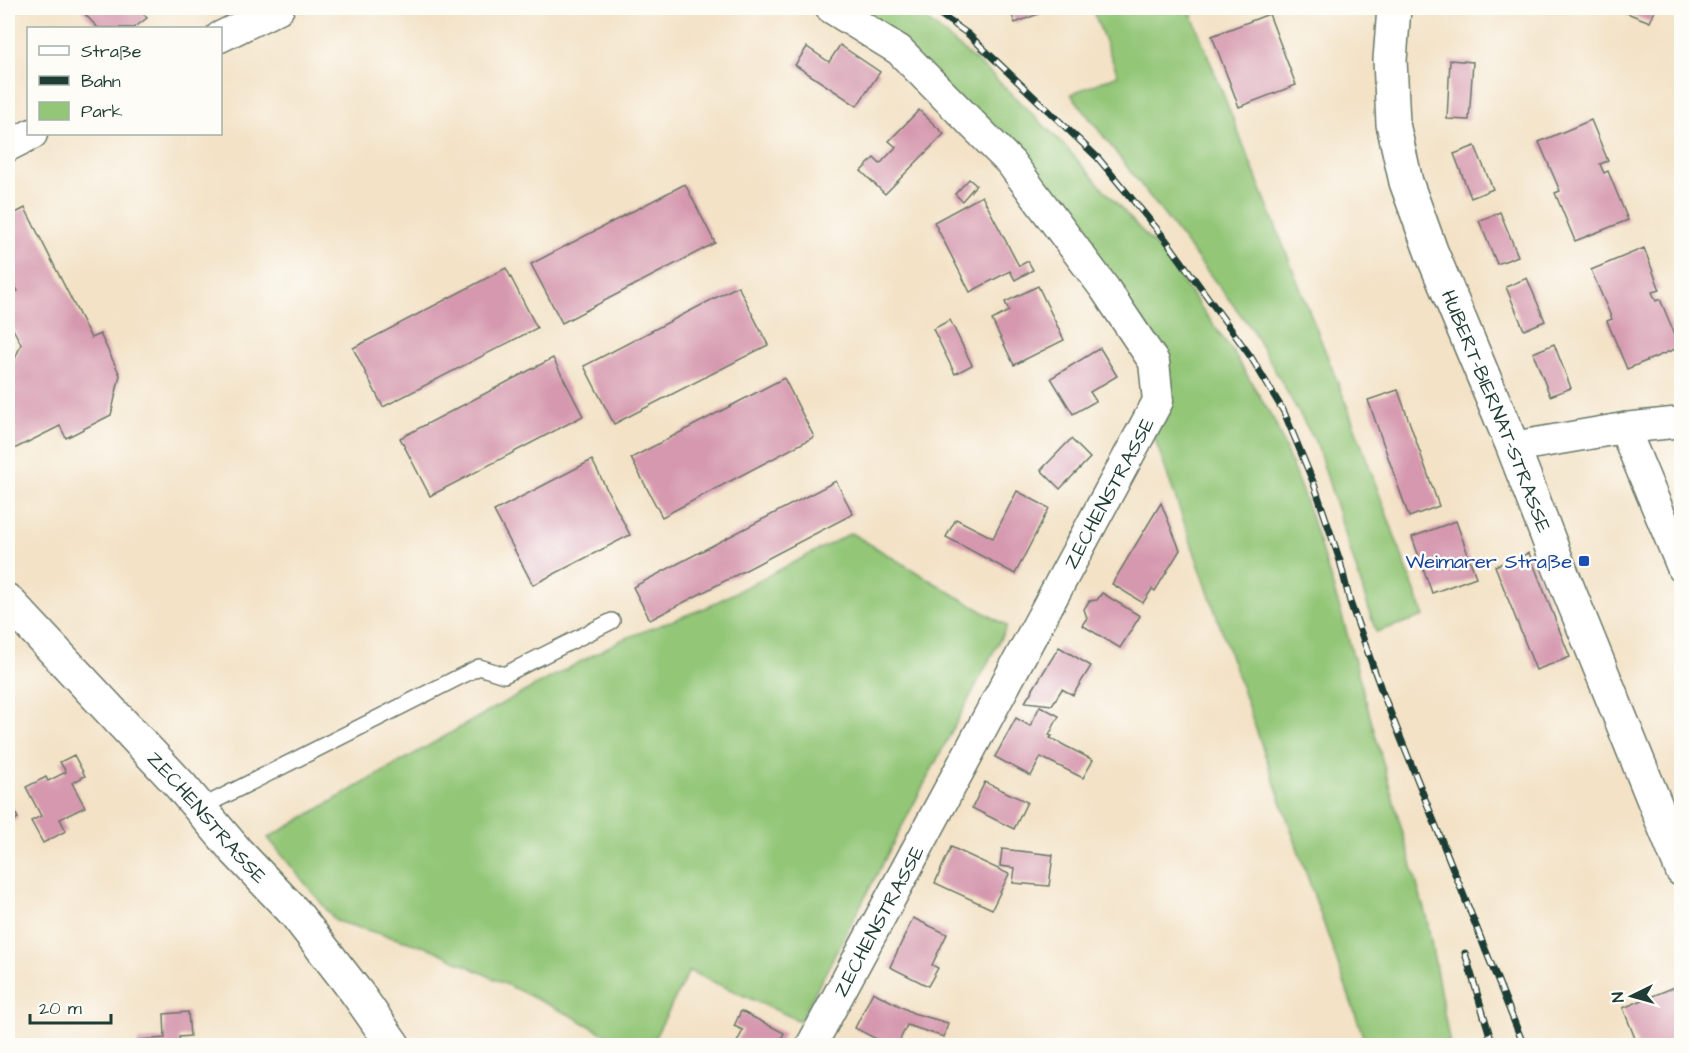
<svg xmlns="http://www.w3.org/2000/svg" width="1689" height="1053" font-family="'Architects Daughter',sans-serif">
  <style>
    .green { fill: #93c677; stroke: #598256; stroke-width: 1.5 }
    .building { fill: #d598ae }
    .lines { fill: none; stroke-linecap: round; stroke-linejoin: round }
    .service-casing { stroke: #697767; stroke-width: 18 }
    .minor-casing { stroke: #697767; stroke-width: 33 }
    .tertiary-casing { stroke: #697767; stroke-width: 36 }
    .service { stroke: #fff; stroke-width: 15 }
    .minor { stroke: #fff; stroke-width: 30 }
    .tertiary { stroke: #fff; stroke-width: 33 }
    .rail-casing { stroke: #1f3d34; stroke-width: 7 }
    .rail { stroke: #fdfcf7; stroke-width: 4.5; stroke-dasharray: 14; stroke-linecap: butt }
    .transit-dot { fill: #1a4fb4; stroke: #fdfcf7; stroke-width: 2 }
    .labels { text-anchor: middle; stroke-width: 5; stroke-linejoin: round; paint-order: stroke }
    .street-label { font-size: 20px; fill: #1f3d34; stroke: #fdfcf7 }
    .transit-label { font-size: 20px; fill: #164399; stroke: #fdfcf7; text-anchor: end }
  </style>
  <rect width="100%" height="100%" fill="#fdfcf7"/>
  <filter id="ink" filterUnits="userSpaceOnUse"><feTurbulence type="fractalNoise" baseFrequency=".0167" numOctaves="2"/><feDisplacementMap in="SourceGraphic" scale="12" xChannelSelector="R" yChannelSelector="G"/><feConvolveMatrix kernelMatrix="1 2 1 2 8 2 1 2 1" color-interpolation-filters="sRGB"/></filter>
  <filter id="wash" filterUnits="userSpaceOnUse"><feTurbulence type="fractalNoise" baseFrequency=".008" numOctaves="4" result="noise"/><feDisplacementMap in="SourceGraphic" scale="24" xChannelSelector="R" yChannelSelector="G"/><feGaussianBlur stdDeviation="1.35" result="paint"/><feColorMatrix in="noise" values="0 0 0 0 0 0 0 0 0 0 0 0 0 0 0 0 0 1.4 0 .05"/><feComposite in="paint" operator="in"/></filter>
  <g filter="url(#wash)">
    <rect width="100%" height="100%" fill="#f3e2c6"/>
    <!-- green -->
    <g class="green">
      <path d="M831,8h82l75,63 71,69 102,112 72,100 42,70 34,88 33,106 85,304 23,125h-84l-211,-606 -6,-21 5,-56 -143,-199z"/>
      <path d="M1092,8h97l158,398 77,210 -48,16 -59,-187 -66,-117 -180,-234 47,-19z"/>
      <path d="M851,533l156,93 -207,395 -111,-50 -38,74h-27l-52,-29 -140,-67 -96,-28 -68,-83 226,-130 127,-68 84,-32z"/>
    </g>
    <g id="blocks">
      <!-- building -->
      <g class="building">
        <path d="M86,8h52l9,10 -13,10h-36l-16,-17z"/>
        <path d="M1009,8h35l2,3 -31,12z"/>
        <path d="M1614,8h42l-6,14z"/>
        <path d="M1269,14l27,71 -57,22 -27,-71z"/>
        <path d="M840,45l40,27 -23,34 -62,-41 12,-18 22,15z"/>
        <path d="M1450,60l23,2 -4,58 -22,-1z"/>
        <path d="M919,110l25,24 -59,60 -24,-23 13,-13 6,6 16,-17 -7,-6z"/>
        <path d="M1591,120l17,41 -8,3 4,9 4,-2 20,49 -53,21 -20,-48 5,-2 -21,-49z"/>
        <path d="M1475,146l18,43 -22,9 -17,-44z"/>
        <path d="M969,179l7,6 -14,16 -7,-7z"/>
        <path d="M685,184l30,59 -153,80 -31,-59z"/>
        <path d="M982,196l37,70 9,-5 5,9 -18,10 -5,-9 -40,21 -36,-70z"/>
        <path d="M25,208l66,130 9,-4 20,41 -9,40 -45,23 -6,-12 -52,26v-76l13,-32 -8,-15 -5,-2v-30l10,-6 -10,-21v-53z"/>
        <path d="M1500,212l18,44 -21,8 -18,-43z"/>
        <path d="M1644,248l16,42 -8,2 4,9 4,-2 20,48 -53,22 -20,-48 5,-2 -21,-49z"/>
        <path d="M506,268l31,60 -154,79 -30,-59z"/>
        <path d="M1527,278l18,43 -21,9 -18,-43z"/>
        <path d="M738,286l30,59 -154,79 -30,-58z"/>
        <path d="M1038,286l26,54 -50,25 -22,-45 17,-9 -4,-9z"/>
        <path d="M950,320l22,45 -17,9 -22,-45z"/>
        <path d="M1554,344l17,44 -21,8 -17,-43z"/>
        <path d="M1100,348l17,28 -27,16 6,9 -23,13 -22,-36z"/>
        <path d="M553,358l30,58 -153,80 -30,-58z"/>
        <path d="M784,378l30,59 -152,80 -31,-59z"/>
        <path d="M1398,390l41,116 -30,11 -41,-117z"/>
        <path d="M1071,439l19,19 -30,31 -19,-19z"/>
        <path d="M592,460l38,75 -97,50 -39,-74z"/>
        <path d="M836,481l17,33 -203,106 -17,-33z"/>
        <path d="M1017,491l32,17 -34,66 -69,-37 10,-18 37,19z"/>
        <path d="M1161,503l19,47 -25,41 -3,-2 -9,14 -31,-19z"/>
        <path d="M1456,521l20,56 -44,16 -20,-56z"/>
        <path d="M1529,553l41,104 -34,13 -41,-104z"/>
        <path d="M1102,593l38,23 -20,32 -38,-23 5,-7 -3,-9 5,-8 8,-1z"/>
        <path d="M1059,647l32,19 -18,29 -11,-6 -10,16 -27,-3z"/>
        <path d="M1040,706l19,10 -10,19 3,1 -2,2 43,22 -10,18 -42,-21 -10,19 -36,-19 21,-39 14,8z"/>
        <path d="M74,755l11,21 -13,7 13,24 -25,12 6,12 -23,12 -12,-22 10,-5 -15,-29 20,-10 2,4 18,-9 -6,-10z"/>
        <path d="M985,782l42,20 -13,27 -42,-21z"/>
        <path d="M8,799l10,19 -10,6z"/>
        <path d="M951,847l58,27 -17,35 -57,-26z"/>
        <path d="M1002,849l51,6 -4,31 -36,-3 2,-15 -15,-2z"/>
        <path d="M913,918l34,16 -15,31 6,3 -10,18 -38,-19z"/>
        <path d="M1682,984v62h-44l-15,-38z"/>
        <path d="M873,992l40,21 35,10 -4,14 -37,-12 -10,21h-7l-35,-18z"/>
        <path d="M741,1011l43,22 -6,13h-43l8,-16 -9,-4z"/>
        <path d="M188,1012l2,24 -11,1 1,9h-42v-6l27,-2 -1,-24z"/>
      </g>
    </g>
  </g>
  <g filter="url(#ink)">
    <use href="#blocks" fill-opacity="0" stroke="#697767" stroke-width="1.5"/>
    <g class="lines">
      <defs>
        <path id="service" d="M200,808l279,-141 25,8 108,-54"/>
        <g id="minor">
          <path d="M220,37l59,-29"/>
          <path d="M8,146l24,-12"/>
          <path d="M1624,428l58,139"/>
          <path d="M1513,447l111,-19 58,-6"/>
          <path id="s1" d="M811,1046l347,-645 -4,-39 -49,-73 -94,-126 -112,-113 -68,-42"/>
        </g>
        <g id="tertiary">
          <path id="s2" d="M1394,8l-4,52 3,64 13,58 25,69 82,196 47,122 122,301"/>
          <path id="s3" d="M8,601l172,184 57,67 58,61 62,80 37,53"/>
        </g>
      </defs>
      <!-- service casing -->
      <use href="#service" class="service-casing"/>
      <!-- minor casing -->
      <use href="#minor" class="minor-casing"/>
      <!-- tertiary casing -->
      <use href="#tertiary" class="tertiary-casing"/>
      <!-- service -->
      <use href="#service" class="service"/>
      <!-- minor -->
      <use href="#minor" class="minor"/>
      <!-- tertiary -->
      <use href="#tertiary" class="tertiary"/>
      <defs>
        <g id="rail">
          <path d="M931,8l37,26 130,124 68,82 85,117 33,55 30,72 26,77 10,41 31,87 143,357"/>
          <path d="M1465,953l28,93"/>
        </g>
      </defs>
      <!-- rail casing -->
      <use href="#rail" class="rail-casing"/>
      <!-- rail -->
      <use href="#rail" class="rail"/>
    </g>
  </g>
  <!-- markers -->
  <rect class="transit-dot" x="1578" y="555" width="12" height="12" rx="3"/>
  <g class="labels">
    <!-- street labels -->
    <g class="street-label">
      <text dy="7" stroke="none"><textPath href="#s2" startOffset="422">HUBERT-BIERNAT-STRASSE</textPath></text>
      <text dy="7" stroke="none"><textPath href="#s1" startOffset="628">ZECHENSTRASSE</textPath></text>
      <text dy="7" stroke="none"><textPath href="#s3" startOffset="294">ZECHENSTRASSE</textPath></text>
      <text dy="7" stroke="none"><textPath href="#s1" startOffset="142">ZECHENSTRASSE</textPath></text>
    </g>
    <!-- transit labels -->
    <g class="transit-label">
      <text x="1572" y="568">Weimarer Straße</text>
    </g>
  </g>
  <!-- margin -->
  <rect width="1689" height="1053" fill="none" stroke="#fdfcf7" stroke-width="30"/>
  <!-- legend -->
  <rect x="27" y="27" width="195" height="108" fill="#fdfcf7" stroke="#a4b0a9" stroke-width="1.5"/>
  <rect x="39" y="46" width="30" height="9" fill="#ffffff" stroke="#a4b0a9" stroke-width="1.5"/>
  <text x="81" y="57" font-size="18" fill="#1f3d34">Straße</text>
  <rect x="39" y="76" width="30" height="9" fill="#1f3d34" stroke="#a4b0a9" stroke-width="1.5"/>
  <text x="81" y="87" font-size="18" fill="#1f3d34">Bahn</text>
  <rect x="39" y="102" width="30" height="18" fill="#93c677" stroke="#a4b0a9" stroke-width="1.5"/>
  <text x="81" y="117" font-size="18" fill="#1f3d34">Park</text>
  <!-- north arrow -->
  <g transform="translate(1632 996) rotate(265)" stroke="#fdfcf7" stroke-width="4.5" paint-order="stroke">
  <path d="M0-4.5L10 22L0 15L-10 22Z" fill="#1f3d34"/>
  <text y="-9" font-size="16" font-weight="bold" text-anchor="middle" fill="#1f3d34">N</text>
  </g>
  <!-- scale -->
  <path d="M30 1014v9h81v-9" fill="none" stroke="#1f3d34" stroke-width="3"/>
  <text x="39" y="1014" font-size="18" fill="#1f3d34" stroke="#fdfcf7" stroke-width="4.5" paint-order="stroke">20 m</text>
</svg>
